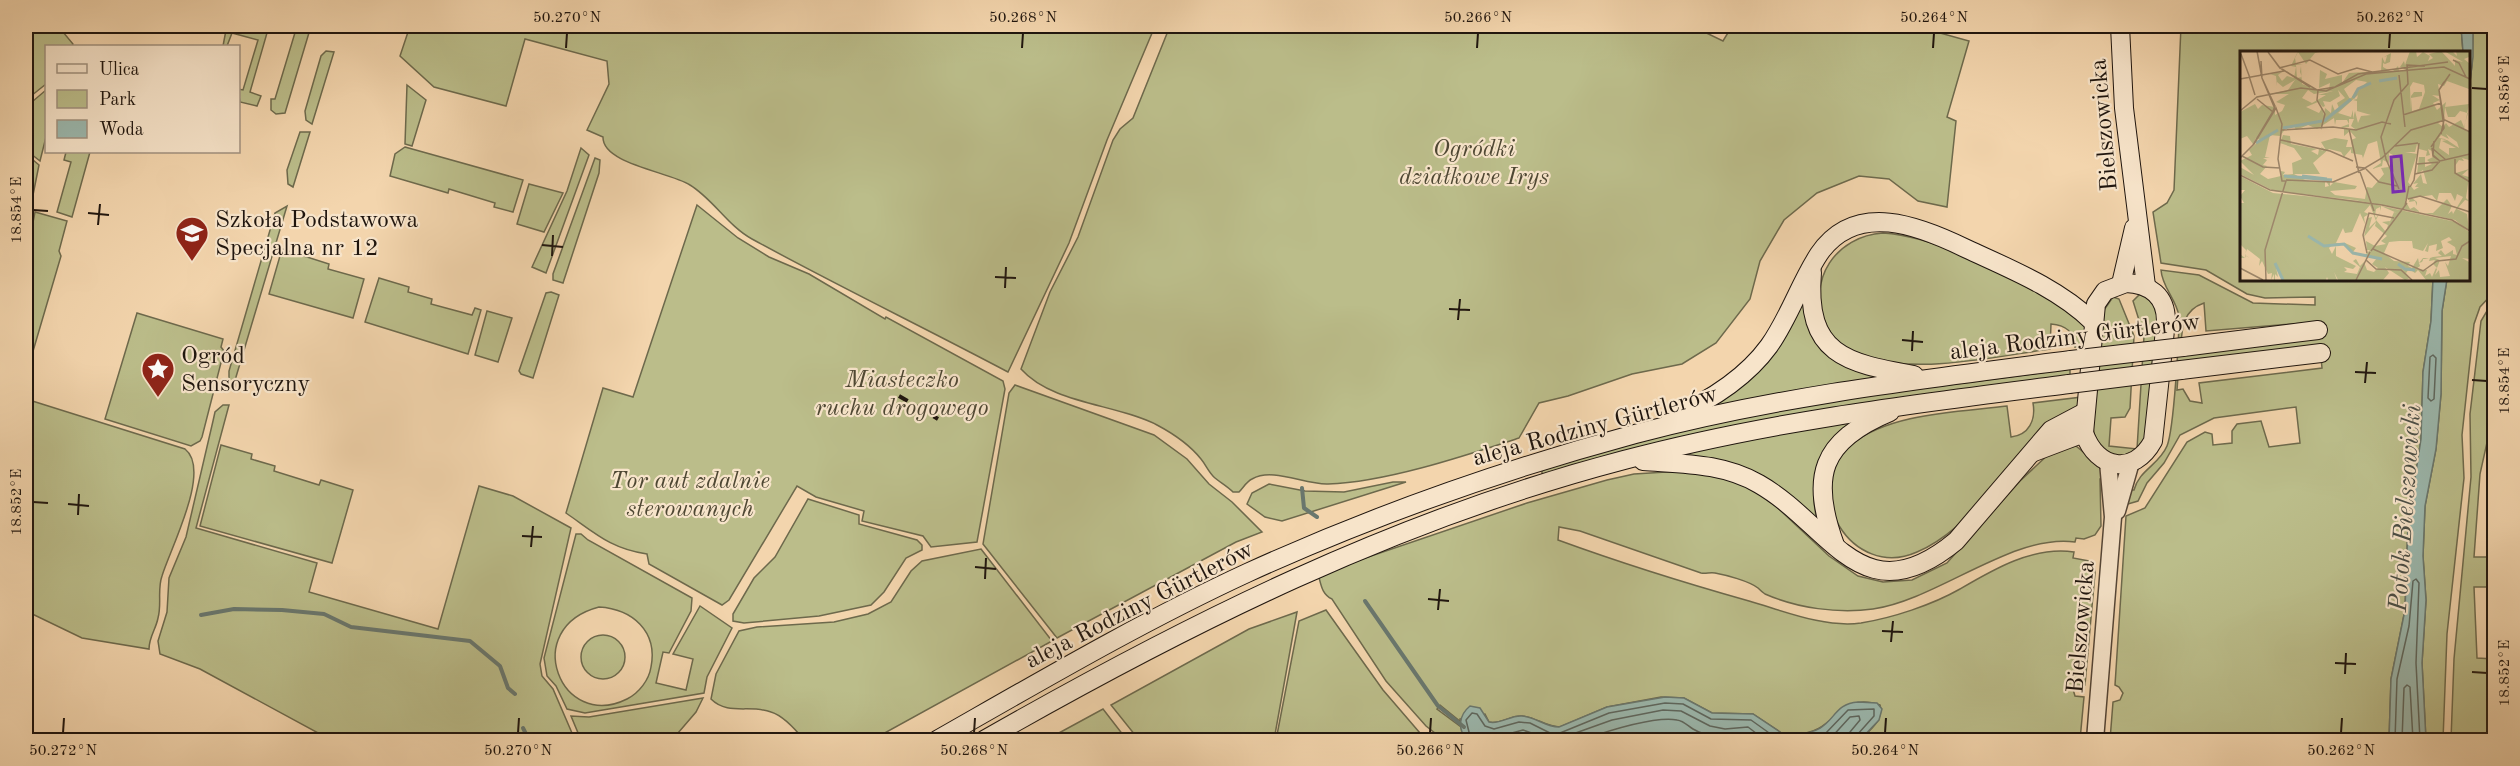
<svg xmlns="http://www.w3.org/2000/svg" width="2520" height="766" font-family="'Old Standard TT',serif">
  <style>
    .green { fill: #bbbd8a; stroke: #6d694c; stroke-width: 1.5; fill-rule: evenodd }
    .water { fill: #9bb8ae; stroke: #69776e; stroke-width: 1.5 }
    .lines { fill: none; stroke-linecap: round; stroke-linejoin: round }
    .shore { stroke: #5d665e; stroke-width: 1.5 }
    .stream { stroke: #69776e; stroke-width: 4 }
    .tertiary-casing { stroke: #544536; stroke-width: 19 }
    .secondary-casing { stroke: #1f150e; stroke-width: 20 }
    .tertiary { stroke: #f7e4ca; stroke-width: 16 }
    .secondary { stroke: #f7e4ca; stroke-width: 18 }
    .rail { stroke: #1f150e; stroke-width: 4; stroke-dasharray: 10 10; stroke-linecap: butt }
    .secondary-bridge-casing { stroke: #1f150e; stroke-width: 20; stroke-linecap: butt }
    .secondary-bridge { stroke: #f7e4ca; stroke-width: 18 }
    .ticks { fill: none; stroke: #1f150e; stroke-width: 2 }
    .labels { text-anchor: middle; stroke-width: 4.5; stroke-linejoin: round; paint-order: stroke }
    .street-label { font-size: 24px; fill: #1f150e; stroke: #f7e4ca }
    .park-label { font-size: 24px; font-style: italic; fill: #4e4733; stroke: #f7e4ca }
    .poi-label { font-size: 24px; fill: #1f150e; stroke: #f7e4ca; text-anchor: start }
    .water-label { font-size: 26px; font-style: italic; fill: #4a4e46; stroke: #f7e4ca }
    .inset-river { fill: none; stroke: #9bb8ae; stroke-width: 3 }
    .inset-road { fill: none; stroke: #9e886d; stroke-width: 1.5 }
    .view { fill: #7b2cbf; fill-opacity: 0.15; stroke: #7b2cbf; stroke-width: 3 }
    .inset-edge { fill: none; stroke: #1f150e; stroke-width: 3 }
    .neatline { fill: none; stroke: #1f150e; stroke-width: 2 }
    .ticks-label { font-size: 15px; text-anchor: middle; fill: #1f150e }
  </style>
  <rect width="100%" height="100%" fill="#f3d5ad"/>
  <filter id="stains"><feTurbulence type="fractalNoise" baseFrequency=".00333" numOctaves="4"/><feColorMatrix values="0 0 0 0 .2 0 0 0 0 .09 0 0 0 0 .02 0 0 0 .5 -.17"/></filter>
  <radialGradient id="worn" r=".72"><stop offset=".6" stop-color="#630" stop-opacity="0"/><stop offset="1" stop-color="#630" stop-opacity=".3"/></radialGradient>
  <!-- green -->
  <g class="green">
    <path d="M26,26h32l15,18 -1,2h-26v38l-20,16z"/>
    <path d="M232,26h37l-19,66 11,4 -4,10 -17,-4 -2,-13 5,1 15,-50 -26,-7 -5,13h-4l3,-16z"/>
    <path d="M297,26h14l-26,87 -9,1 -5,-4v-11h4z"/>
    <path d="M410,26h745l-48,114 -38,103 -61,129c-85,-45 -172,-87 -256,-133 -24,-13 -39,-40 -62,-54 -20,-13 -88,-21 -87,-48l-16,-7 22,-46 -2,-23 -82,-22 -19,67 -72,-19 -34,-31z"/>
    <path d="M1170,26h522l31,15 9,-15h183l54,15 -22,76 9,4 -9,86 -29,-6 -29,-22 -30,-3 -42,17 -33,27 -24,41 -10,38 -34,44 -34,21 -50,10 -64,22 -29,7 -20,35c-55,18 -133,44 -191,46 -23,1 -55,-17 -76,-5 -5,2 -9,9 -13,13h-6c-6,-6 -12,-9 -18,-14 -6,-5 -9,-13 -14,-19 -12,-15 -27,-25 -44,-34 -40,-21 -105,-21 -136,-56l29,-77 28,-55 35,-97 7,-11 13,-11z"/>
    <path d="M2181,26h280l2,26h-222v227h192l-2,42 -8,51 -2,67 -13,85 -3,86 -14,69 -2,61h-279l3,-38 7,-2 3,-7 -4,-6 -4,-2 11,-169 19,-8 42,-66 18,-10 7,2 1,11 19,-2v-12l5,-7 24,-3 8,26 31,-4 -4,-36 -82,11 -34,17 -16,28 -17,20 -9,18 -10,3 2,-14h4c5,-20 25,-25 33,-44 7,-17 12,-108 12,-130 -3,-17 -17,-29 -18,-46l38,5 54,28 62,2v-8l-50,1 -18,-4 -41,-24 -45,-7 -8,-51 14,-9 7,-13zM2204,303l2,28 111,-9 -137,33c2,-22 0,-44 24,-52zM2320,347l2,21 -123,15 3,20 -12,-2 -7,-12 -6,1 2,-27z"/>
    <path d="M2473,26h21v266l-14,15 -6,17 -12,111 2,43 -17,156 -4,106h-17l-4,-77 4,-63 -3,-44 2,-50 11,-57 5,-55 1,-83 5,-32h21v-181l4,-33z"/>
    <path d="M326,51l8,1 -22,72 -6,-4 -1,-9 16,-55z"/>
    <path d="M407,85l19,15 -14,46 -7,-2z"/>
    <path d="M46,90v47l-6,24 -14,-11v-43z"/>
    <path d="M300,132h10l-17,55 -5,-3 -1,-14z"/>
    <path d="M405,147l118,33 -10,32 -19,-5 1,-4 -46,-14 -1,4 -58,-17 5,-22z"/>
    <path d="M581,148l8,7 -43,118 -14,-6 35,-76z"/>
    <path d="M66,152h24l-18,65 -15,-5 14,-50 -7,-2z"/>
    <path d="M26,154l13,11 -13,65z"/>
    <path d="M595,158l5,2 -1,13 -36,110 -10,-3v-6z"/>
    <path d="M529,184l34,9 -19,39 -27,-8z"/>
    <path d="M697,205l41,33 31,19 40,17 76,45 1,-2 117,64 2,8 -28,153 -46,5 -8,-11 -61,-15 2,-10 -48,-14 -19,-11 -68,114 -7,5 -73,-41 -2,-10c-36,-5 -52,-21 -81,-41l37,-125 30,9z"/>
    <path d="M287,206l-51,171 -1,10 -6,-5v-11l46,-158z"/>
    <path d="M35,212l32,9 -8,30 2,5 -35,119v-117z"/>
    <path d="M1883,233c64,4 147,54 201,88l3,24 -12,2c0,-15 -10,-22 -24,-23l-1,25c-58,8 -146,29 -200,2 -11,-5 -19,-17 -24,-27 -20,-44 10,-88 57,-91z"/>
    <path d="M282,249l47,15 -1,5 36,10 -11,39 -84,-24z"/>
    <path d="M379,278l30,9 -1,5 24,7 -1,5 41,11 3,-7 6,2 -13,44 -103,-32z"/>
    <path d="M551,292l8,3 -26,83 -12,-4 -2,-3 27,-78z"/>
    <path d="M2140,294c7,4 13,8 16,16 7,19 -8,113 -13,136 -5,3 -11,8 -17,10 -17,4 -31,-13 -33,-28l11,-118 9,-13 6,2 15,37 -4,72 -5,9 -14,1 -2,28 28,3 7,-113 -11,-35z"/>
    <path d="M1803,298l4,23 70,57 -168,31z"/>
    <path d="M2494,299v112l-14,63 -6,83h20v30h-20l3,71 17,1v81h-43l3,-81 17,-182 -1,-63 11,-93z"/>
    <path d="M487,311l25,7 -14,44 -23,-7z"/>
    <path d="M137,313l86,26 -2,8 3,4 -22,86 -2,4 -9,5 -86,-27z"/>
    <path d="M2070,369v8l-528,100v-9l165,-44 126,-24z"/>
    <path d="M1015,385l139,50 33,24 22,25 23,18 30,30 -26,10 -179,96 -74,-94 26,-151z"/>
    <path d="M2082,397l-5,9c-26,27 -53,54 -80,80 -24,25 -47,52 -80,66 -65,29 -120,-62 -66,-107 37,-32 109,-33 156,-39l4,31c18,-2 25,-17 22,-34z"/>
    <path d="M26,399l159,50c27,21 -15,100 -23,127 -5,14 0,28 -4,42 -2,11 -9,19 -9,31l-67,-11 -56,-27z"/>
    <path d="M223,405h6l-33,123 121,35 -8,29 129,37 41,-143 34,10 58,32 -31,136 2,12 11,13 22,51h-244l-131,-71 -40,-15 -2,-13 9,-29 2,-34 17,-41 27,-116 2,-9z"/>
    <path d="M1857,419c-27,35 -52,53 -40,101l-14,-10 -123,-53 1,-4z"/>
    <path d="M221,445l31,9 -1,5 24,7 -1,5 45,14 2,-5 32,10 -21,73 -132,-37z"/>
    <path d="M2076,446l23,19 5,14h-4l1,47 -6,9 -11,4 -8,-1 -1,4c-62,-9 -138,58 -202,67 -35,5 -76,-1 -108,-15 -3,-2 -5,-4 -7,-6 -9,-7 -32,-13 -43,-15 -5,-1 -9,1 -14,0l-121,-42 -21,-4 -1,13c63,23 127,43 191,61 35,10 75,27 112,22 31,-5 71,-18 99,-34 34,-20 73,-43 114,-37l-1,6 16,3 5,4 1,8 -10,112 -13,1 3,10 9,1 -4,43h-220c10,-10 24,-20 20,-35 -43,-15 -43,29 -84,29l-3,6h-15l2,-8 -27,-18 -41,-1 -28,-15 -23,-1 -54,10 -47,20c-14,0 -24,-10 -38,-11 -12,-1 -22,9 -33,6l-4,-8 -25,5 1,3 -21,-17 -3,4 24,18 6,13h-23l-18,-14 -40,-45 -54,-82c-11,-5 -11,-16 -14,-25l209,-71 80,-23 27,-6 48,-3 49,8 34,17 64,60 29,20 25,6 29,-2 35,-17 73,-82 32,-30z"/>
    <path d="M1393,482h13l-124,39 -17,-4 -18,-13 5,-11 17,-9 36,7 39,1z"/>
    <path d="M808,499l51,16v9l58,16 5,5v5l-16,8 -22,34 -13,13 -52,11 -75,7 -11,-2v-7l21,-36 21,-21z"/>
    <path d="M576,534h5l7,6 104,58 -1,13 -22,42 -6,-1 -7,31 30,7 7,-31 -20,-5 27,-48 32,22 -25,49 -3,16 -119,20 -18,-4 -11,-23 -9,-10 -3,-18zM599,607c33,2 59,24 52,60 -2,13 -12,26 -24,32 -66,33 -108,-71 -28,-92z"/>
    <path d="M981,549l71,92 -180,99h-68c-8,-10 -20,-24 -33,-28 -21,-8 -43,4 -60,-13l5,-25 23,-43 18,-4 77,-5 34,-8 23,-12 20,-31 11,-10z"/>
    <path d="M1326,610l57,80 43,50h-150l23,-119z"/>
    <path d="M1297,612l-23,128h-135l-28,-35 138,-76z"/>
    <circle cx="603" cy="657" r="22"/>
    <path d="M703,698l-7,14 -24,28h-91l-10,-24 18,1z"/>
    <path d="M1103,709l24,31h-81z"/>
  </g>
  <!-- water -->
  <g class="water">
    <path d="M2461,26h12v31l-5,41v-46h-5z"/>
    <path d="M2433,279h14l-5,32 -1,83 -5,55 -11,57 -2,50 3,44 -4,63 4,77h-37l2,-61 14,-69 3,-86 13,-85 2,-67 8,-51z"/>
    <path d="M1665,697l19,1 28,15 41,1 27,18 -2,8h-311c-10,-11 -8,-25 3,-34l10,2 9,14c11,3 21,-7 33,-6 14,1 23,11 37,11l48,-20z"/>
    <path d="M1858,702l19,1 5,6 -3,11 -19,20h-67l3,-6c41,-1 32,-30 62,-32z"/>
  </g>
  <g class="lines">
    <!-- shore -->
    <g class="shore">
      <path d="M2433,355l3,3 -2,41 -3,2 -3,-3 2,-41z"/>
      <path d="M1471,740l-5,-20 6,-7 5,1 8,12 9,3 25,-7 11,1 20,10h10l49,-20 56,-10 18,1 28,15 40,1 21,15 1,5"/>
      <path d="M1479,740l2,-6 16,3 26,-7 28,10"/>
      <path d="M1556,740l56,-20 51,-10 18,1 29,15 15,3 23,-2 17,13"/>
      <path d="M1582,740c23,-8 72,-24 95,-20 7,1 11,6 16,9 15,9 34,10 50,6l7,5"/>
      <path d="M1800,740l24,-5 24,-25 26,-1v7l-17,19 -1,5"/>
      <path d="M1829,740l21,-23 9,-1 1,4 -10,12 -1,8"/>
      <path d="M2395,740l2,-61 12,-53 4,-45 3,-2 3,4 -3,80 4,77"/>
      <path d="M2402,740l2,-52 3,-3 3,2 3,53"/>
    </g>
    <!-- stream -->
    <g class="stream">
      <path d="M1302,488l2,20 13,9"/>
      <path d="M1365,601l73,105 26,21"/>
      <path d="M201,615l33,-6 48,1 42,4 27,13 119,14 30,25 8,22 7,6"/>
      <path d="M523,728l6,12"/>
    </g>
    <defs>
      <g id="tertiary">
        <path d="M2117,511l14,-49"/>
        <path d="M2095,740l18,-223 -5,-55"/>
      </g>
      <g id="secondary">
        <path d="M2120,26l4,82 22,178"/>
        <path d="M1812,272c-7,83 34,91 102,103"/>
        <path d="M2126,283c24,1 40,13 40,38l-13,120c-19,35 -56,29 -69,-8l12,-129 9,-13z"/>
        <path d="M2121,284l13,-56"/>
        <path d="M2183,347l135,-17"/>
        <path d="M2181,370l140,-17"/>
        <path d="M1671,418c36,-16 74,-39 98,-72 20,-28 31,-63 50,-92 37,-54 101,-28 148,-5 43,20 91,39 126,73"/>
        <path d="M2034,452l50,-19"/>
        <path d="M1643,461c40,3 80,2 116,23 72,41 103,135 197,57l95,-111 34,-18"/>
        <path d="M1835,545c-25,-68 -15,-104 55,-133"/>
        <path d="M937,740c102,-58 204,-118 310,-167 125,-57 255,-103 388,-139 143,-38 290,-55 436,-74"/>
        <path d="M984,740c205,-117 411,-220 640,-280 146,-39 296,-57 445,-76"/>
      </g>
    </defs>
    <!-- tertiary casing -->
    <use href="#tertiary" class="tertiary-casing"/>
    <!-- secondary casing -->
    <use href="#secondary" class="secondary-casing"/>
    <!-- tertiary -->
    <use href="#tertiary" class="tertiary"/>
    <!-- secondary -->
    <use href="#secondary" class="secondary"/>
    <!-- rail -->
    <path class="rail" d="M899,396l39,23"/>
    <defs>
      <g id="secondary-bridge">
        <path d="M2071,360l112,-13"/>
        <path d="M2069,384l112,-14"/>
      </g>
    </defs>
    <!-- secondary-bridge casing -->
    <use href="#secondary-bridge" class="secondary-bridge-casing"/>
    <!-- secondary-bridge -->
    <use href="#secondary-bridge" class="secondary-bridge"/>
  </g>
  <!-- ticks -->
  <path class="ticks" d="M566,48l1,-15M1022,48l1,-15M1477,48l1,-15M1933,48l1,-15M2389,48l1,-15M2472,88l15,1M33,210l15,1M88,213l21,2M98,225l2,-21M542,245l21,2M552,256l1,-21M995,277l21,1M1005,288l1,-21M1449,309l21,1M1458,320l2,-21M1902,340l21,2M1912,351l1,-20M2355,372l21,1M2472,380l15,1M2365,383l2,-21M33,502l15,1M68,504l21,2M78,515l1,-21M522,536l20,1M531,547l2,-21M975,567l21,2M985,579l1,-21M1428,599l21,2M1438,610l2,-21M1882,631l21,1M1891,642l2,-21M2335,663l21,1M2472,672l15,1M2345,674l1,-21M63,733l1,-15M518,733l1,-15M974,733l1,-15M1430,733l1,-15M1885,733l1,-15M2341,733l1,-15"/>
  <!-- icons -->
  <defs>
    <symbol id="school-pin" viewBox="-11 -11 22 30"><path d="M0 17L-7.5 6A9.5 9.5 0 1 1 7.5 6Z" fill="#8f2418" stroke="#f7e4ca"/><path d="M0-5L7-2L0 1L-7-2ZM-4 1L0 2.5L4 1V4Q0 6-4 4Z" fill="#fff"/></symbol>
    <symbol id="sight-pin" viewBox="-11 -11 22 30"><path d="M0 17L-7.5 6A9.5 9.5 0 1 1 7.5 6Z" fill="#8f2418" stroke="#f7e4ca"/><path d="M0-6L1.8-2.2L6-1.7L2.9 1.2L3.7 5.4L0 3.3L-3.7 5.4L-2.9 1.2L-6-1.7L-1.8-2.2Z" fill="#fff"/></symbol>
  </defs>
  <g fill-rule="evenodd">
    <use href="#school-pin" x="173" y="214" width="38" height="52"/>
    <use href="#sight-pin" x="139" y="350" width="38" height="52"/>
  </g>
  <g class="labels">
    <!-- street labels -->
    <g class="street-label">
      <text transform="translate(2103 125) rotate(-95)" y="8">Bielszowicka</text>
      <text transform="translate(2075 336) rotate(-7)" y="8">aleja Rodziny Gürtlerów</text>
      <text transform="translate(1595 425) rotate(-15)" y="8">aleja Rodziny Gürtlerów</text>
      <text transform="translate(1139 604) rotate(-27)" y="8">aleja Rodziny Gürtlerów</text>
      <text transform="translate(2080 627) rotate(-85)" y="8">Bielszowicka</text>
    </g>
    <!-- park labels -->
    <g class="park-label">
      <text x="1474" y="156">Ogródki<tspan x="1474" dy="28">działkowe Irys</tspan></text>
      <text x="902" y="387">Miasteczko<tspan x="902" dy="28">ruchu drogowego</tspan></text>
      <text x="690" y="488">Tor aut zdalnie<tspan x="690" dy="28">sterowanych</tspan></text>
    </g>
    <!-- poi labels -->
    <g class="poi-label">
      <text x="215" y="227">Szkoła Podstawowa<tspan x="215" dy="28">Specjalna nr 12</tspan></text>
      <text x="181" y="363">Ogród<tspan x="181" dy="28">Sensoryczny</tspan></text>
    </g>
    <!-- water labels -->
    <g class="water-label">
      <text transform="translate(2404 508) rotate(-86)" y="9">Potok Bielszowicki</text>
    </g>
  </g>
  <!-- overview -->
  <g transform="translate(2240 51)">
    <rect width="230" height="230" fill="#f3d5ad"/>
    <path d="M58,0h26l-9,2 -9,11 -8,-12 -3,6 1,6h7l-7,1 1,13 5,-1 -2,-5 1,-6 1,18 16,6 11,-1 1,-6 -11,5 1,-18 7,4 -2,5 17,-4v8l7,-10 32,-2 1,-14 3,6 2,-7 -3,1 7,-4 -1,9 -5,2 -2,-1v4l9,5 6,-6 1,5 7,-1 -6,-3 4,-6 1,4 5,-14h6l1,6 6,-5 7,4 -2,5 5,-3 -4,-4 12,-3 14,15v-6l8,2 -19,-11h8l5,5 -1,-5h13v6l-5,2 5,4v26l-22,-8 -3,5 -6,-2 2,12 -8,-1 8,5 -7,3 4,7 9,-8 -1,5 24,-3 -5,25 5,3v28l-7,-2 2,3 -5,-1 -4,6 1,7 13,-4 -7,6 7,2 -3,21 3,3 -4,-1 -8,9 10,5 2,17 -14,-11 -30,-7h8l14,-14 5,7 -4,8 4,-3 1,3 10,-17 -6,-3 -2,7 -4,-8h-12l-2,8 -5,-6 -20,3 5,4v4l-2,-5 -6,1 1,-4 -5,2 5,9 4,-2 6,5 -66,-12 -80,-9 -34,-17v-7l14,8 -14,-14 12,-6 -3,-5 11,-10 -4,-2 -3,6 -6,-8 -7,3v-27l15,-8 3,5 4,-4 13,2v8l7,-4 3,-6 -9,-3 13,-8h-19l18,-4 7,-10 -12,7 -6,-5v4l-1,-10 -6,-2 12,-2 -4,3 4,6 5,-5 7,2 2,-11 -5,-1zM116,29l11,2 -17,17 -6,-10zM173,31l11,3 1,7 -6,17 -7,2 -1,-13 11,-2v-4h-8l-3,4v14l-1,-23zM68,39l6,4 19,-3 -15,4h8l-14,8 -10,-5zM98,39l7,8 -8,5 2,5 -4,3 -3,-7 -1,9 -6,-5 -1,7 -2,-7 -3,5 -13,-6 12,-5 5,5 2,-1 -2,-5 7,1 10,-6zM118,44l-1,4 -4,1 4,1v10l14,4 -10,1 -3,7 -3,-12 -2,8v-9l-2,7 -13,-4zM205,56l3,10h7l5,-6 8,2 -4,14 -3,-7 -12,7 -3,-4 -2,3v-5l-1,6 -5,-4 6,-3zM94,67l1,7 1,-5h11l2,4 -8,3 1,1 7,-1v-8h5l-3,7 4,3h-11v7l6,-5 6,7 -5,2 1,7h-6l2,-7 -13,-2 -14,4 5,8 -5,-3 2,4 -4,-2 -1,6 -7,-4 6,-2 -26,-5 -1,-8 -7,-1 -3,8 14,5 8,11 -10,4 1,11 -10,1 2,-3 -4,-1v5l-13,3 -8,-5 7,-8 -4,-1 4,-5 -4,-2h7l-5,-1 5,-22 10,1 6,-8 8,-2 2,4 12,-5 9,4zM206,83l11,8 2,6 -12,-8 -5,1 14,7h-7v7l-10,-7 2,-9 5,1 -1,-1 -6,-1 2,-3 8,4zM137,90l4,22 -9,6 10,-3 1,-6 6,3v-10l4,2 -3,11 5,9 -6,-8 -8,1 3,6 -12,14 -5,-1 -2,12 -68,-9 38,5 -5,-4 25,-2 2,-3 -23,-4 -4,4v-4l-4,-1 3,5 -4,1v-5l-18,-1 -13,-7h26l-7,-11 16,-14 12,3 3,5 7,-8v4l11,2 3,10 -2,-7 5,-14zM177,93l2,5 8,2 -1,5 4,-1 -2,-6 4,2 1,6 -6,3 5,4 -7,3v-10h-6l-2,17 6,-4 4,14 -4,-1 -2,-9 -8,10 5,-1 -3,4h4l-5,3 -6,-8 9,-28 -12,-2h10zM0,125l33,17 85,8 98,21 13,10v27l-7,-1 7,4v18h-43l-8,-10 -3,3 -6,-4 -3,4 4,5 -5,2 -20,-13 4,6 -6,7h-45l-4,-8 3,8h-9l-1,-3 -1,3h-43l-7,-13 2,10 -3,-3v6h-1v-6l-3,6 1,-7 -4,1 -6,-13 -3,5 1,-7 -9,-7 -4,-3 -2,6 5,3 5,10 -5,-10 -4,-2 -1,2h-5v-4l5,4 1,-8 -6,-6v-41h4l-4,-7 5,-6h-5zM130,154l6,16 -7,7 3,-11 -4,1 -4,19 12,-15 -1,4 12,10 -6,5 5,3 -11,2 -9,-5 1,9h3l-5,5 -12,-3 3,-4 -11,-5h-9l7,-15 2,5 7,-1 8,-19 5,11 -1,-7 5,-3 -5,-2zM141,155l16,7 -3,-1 -5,12 1,-3 -8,1 6,3 -2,7 -10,-12 4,-8 -4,6 -1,-2 1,-7 4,-2 1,4zM209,186l3,3 -5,2 8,5 2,8 -4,-1v-4l-8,5 -4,-5 -3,3 4,3 -9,1 -3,1 -1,3 6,-1 -2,4 4,4 3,-8 -5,-2 16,-2 -3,10 -3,-4 5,14 -10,1 -1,-7 -4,5 2,-6 -1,-1 -4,9 -2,-4 -5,3 2,-6 -11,-1 4,-3 -1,-3 3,-1 1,-2v-1h2l4,-1h-6l-4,5 -1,-5 -6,10 -4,-2 2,-4 -16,-1 -10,-8 5,-11 10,-1h13l1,7 10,3 5,-8 -3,8 3,1 1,-6 8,-2 -1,7 7,-3 -2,-7zM103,193l10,9 24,5 -5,6 6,4 -4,4 -7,-2 -3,-8 -4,4 -4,-7 -3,2 7,6 -3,7 -13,-2 3,-2 -3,-3 9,2 3,-3 -20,-10v-10l-4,8 -3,-6 3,-3z" fill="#bbbd8a" fill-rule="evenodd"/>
    <path class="inset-river" d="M139,30l18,-3M113,47l5,-9 13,-6M84,70l27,-22M43,77l39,-7M16,92l22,-13M44,125l48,4M62,125l25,3M68,185l16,10 20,-2 9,9 29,6M35,212l8,17M158,213l7,5 10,1"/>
    <path class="inset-road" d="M17,0l5,27 13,31M28,1l11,15 31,20M28,1l12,16 37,22 18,-3 23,-13 90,-12M1,3l9,24M213,9l6,3 7,14M21,10l1,17 13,28 -2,5M39,17l31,-8 28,14 19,-6 15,4M159,24l6,52M9,25l6,19M0,28l44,-8M78,39l-1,10 8,14 -4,15M17,48l16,13M0,60l17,-14 44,-9 25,3 40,-17 78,-7 26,12M163,64l38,-12M109,78l10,44M42,79l51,-3 23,3 26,-8 9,2M201,83l3,-14 -5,-30 5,-8M41,89l49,11 23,10M194,90l-1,14 7,6 30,-7M155,95l23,-3M191,96l13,-19 -5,-38 11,-16M192,97l1,8 7,5 30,-7M192,97l14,12M2,105l21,11 17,1M0,107l14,-14 22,-36 6,16 -4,35 4,22h4l-21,69 1,30M0,107l13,-13 22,-37M215,108v14l15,9M177,113l23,-2M116,116l9,1 17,-10 29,-28 34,-10 25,12M126,118l13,13 18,4M120,121l14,39M175,123l17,-4 7,-8M0,124l30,15 112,15 70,15 18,11M46,129l47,2 33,-14M170,136l4,-7 5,-37M159,138l-13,-30 -5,-22 13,-37 14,-16 -1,-19 18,1M168,148l12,-3 50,16M165,155l4,-20M133,198l50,22 14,-10 19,-2 6,-13 8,-5M131,200l36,-48M127,202l-4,-18 6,-22 25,5M126,209l10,9 25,1 11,10M0,217l23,12M116,229l14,-28"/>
    <path class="view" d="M161,105l3,35 -11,1 -2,-35z"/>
    <rect width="230" height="230" class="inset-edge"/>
  </g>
  <!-- margin -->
  <rect width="2520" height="766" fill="none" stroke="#f3d5ad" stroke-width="66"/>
  <!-- legend -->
  <rect x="45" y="45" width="195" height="108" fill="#f7e4ca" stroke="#a1917f" stroke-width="1.5"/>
  <rect x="57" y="64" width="30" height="9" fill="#f7e4ca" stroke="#a1917f" stroke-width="1.5"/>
  <text x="99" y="75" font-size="18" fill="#1f150e">Ulica</text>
  <rect x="57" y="90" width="30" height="18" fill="#bbbd8a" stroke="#a1917f" stroke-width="1.5"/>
  <text x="99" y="105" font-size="18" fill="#1f150e">Park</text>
  <rect x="57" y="120" width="30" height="18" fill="#9bb8ae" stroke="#a1917f" stroke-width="1.5"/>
  <text x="99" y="135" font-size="18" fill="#1f150e">Woda</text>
  <rect x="33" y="33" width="2454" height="700" class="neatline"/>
  <g class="ticks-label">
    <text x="567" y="22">50.270°N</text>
    <text x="1023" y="22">50.268°N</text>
    <text x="1478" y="22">50.266°N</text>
    <text x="1934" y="22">50.264°N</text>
    <text x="2390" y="22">50.262°N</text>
    <text transform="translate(2504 89) rotate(-90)" y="5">18.856°E</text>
    <text transform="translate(16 210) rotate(-90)" y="5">18.854°E</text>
    <text transform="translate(2504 381) rotate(-90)" y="5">18.854°E</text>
    <text transform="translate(16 502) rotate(-90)" y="5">18.852°E</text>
    <text transform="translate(2504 673) rotate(-90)" y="5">18.852°E</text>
    <text x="63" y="755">50.272°N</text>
    <text x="518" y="755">50.270°N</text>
    <text x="974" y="755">50.268°N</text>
    <text x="1430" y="755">50.266°N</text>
    <text x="1885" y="755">50.264°N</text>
    <text x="2341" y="755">50.262°N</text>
  </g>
  <rect width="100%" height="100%" filter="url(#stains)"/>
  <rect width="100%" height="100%" fill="url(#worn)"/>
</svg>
